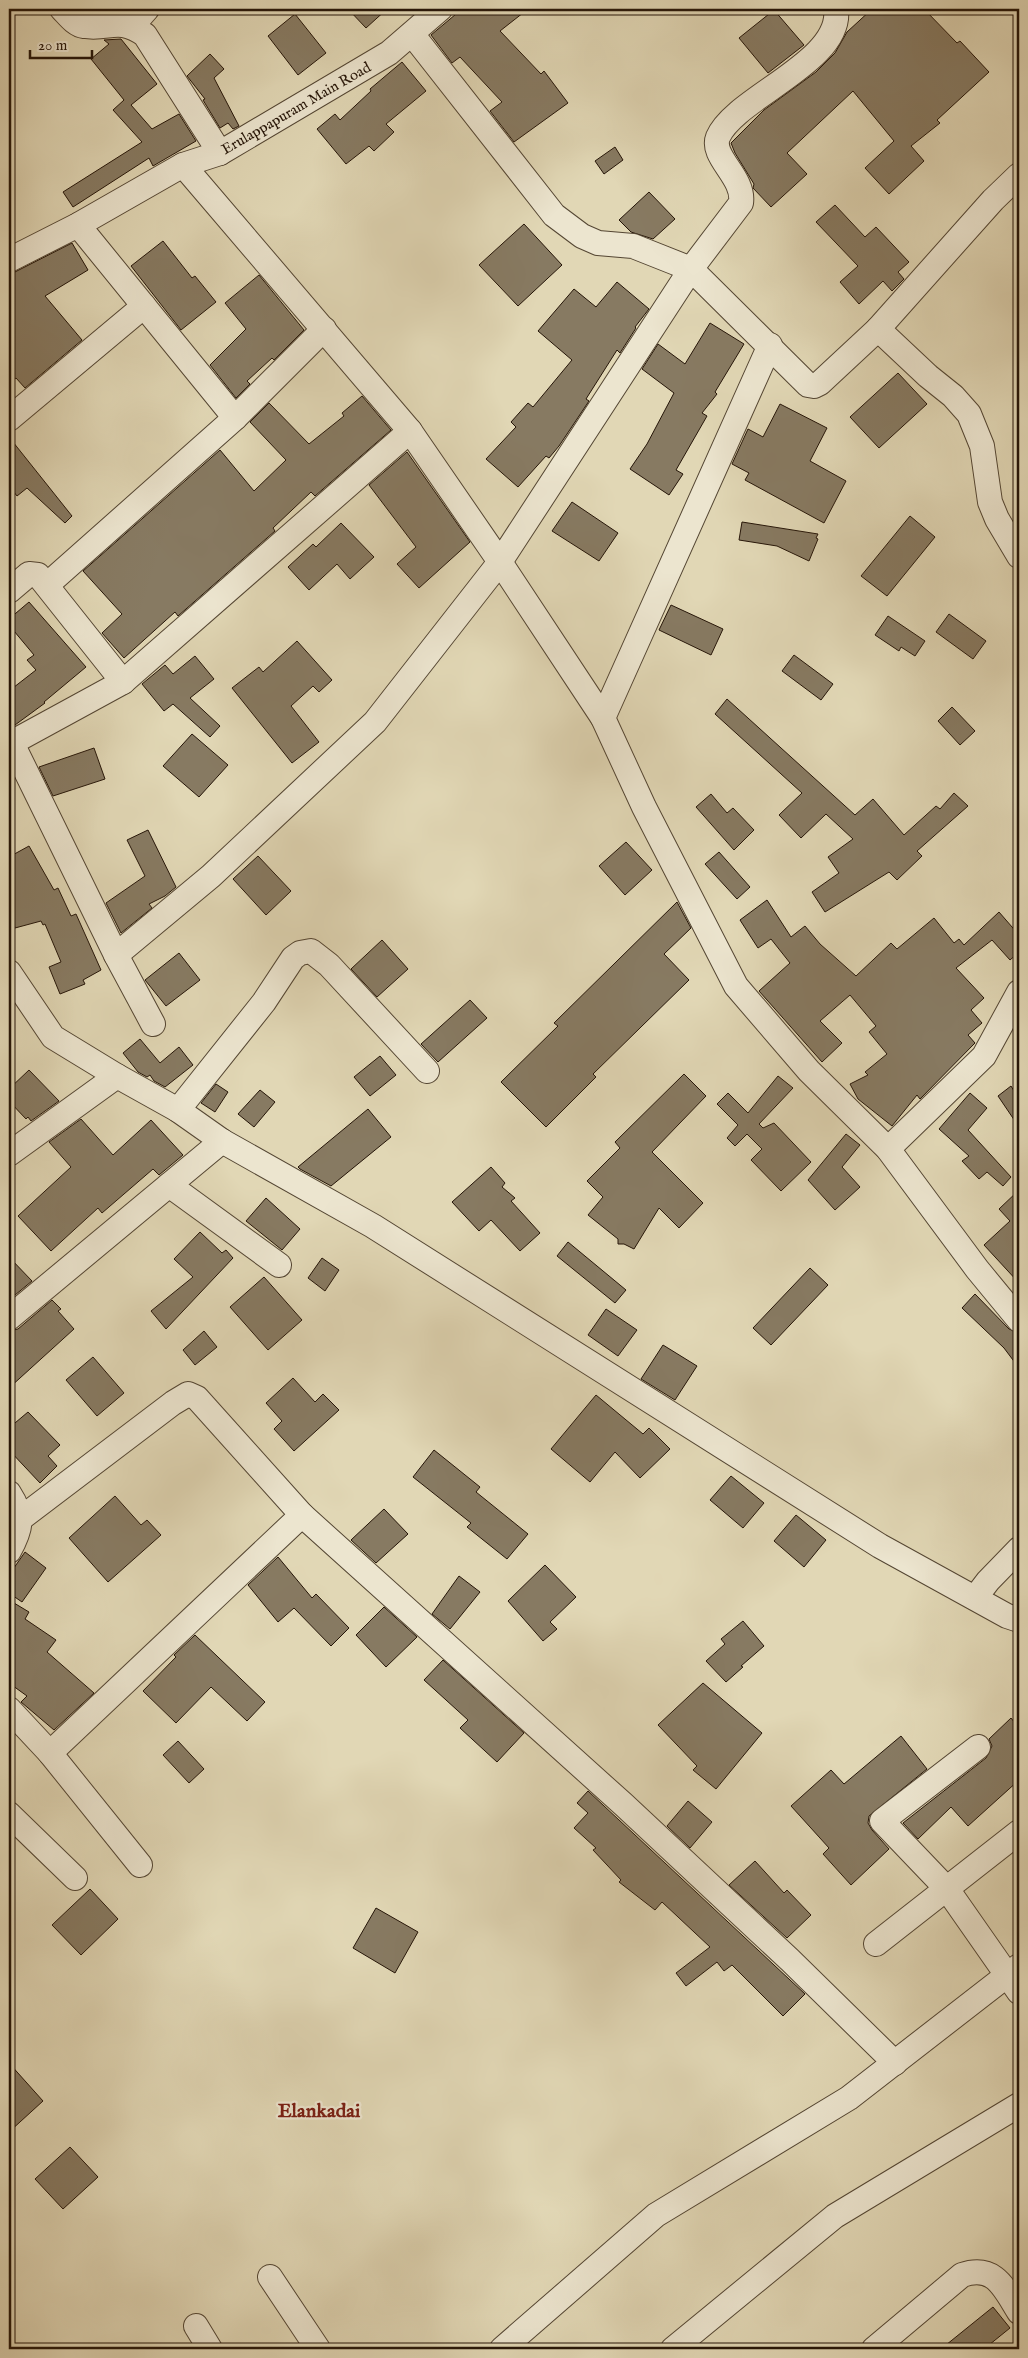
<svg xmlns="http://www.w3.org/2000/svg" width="1028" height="2358" font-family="'IM FELL English',serif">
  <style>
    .building { fill: #877a62; stroke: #251508 }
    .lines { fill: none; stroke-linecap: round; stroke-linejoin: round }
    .minor-casing { stroke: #544633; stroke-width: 26 }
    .minor { stroke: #ece5cf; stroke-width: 24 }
    .labels { text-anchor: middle; stroke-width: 4.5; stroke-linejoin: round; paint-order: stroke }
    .street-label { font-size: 15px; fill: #251508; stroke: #ece5cf }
    .district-label { font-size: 20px; font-weight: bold; fill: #7a1f14; stroke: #ece5cf }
  </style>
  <rect width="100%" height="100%" fill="#e1d7b5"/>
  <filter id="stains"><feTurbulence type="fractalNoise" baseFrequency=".004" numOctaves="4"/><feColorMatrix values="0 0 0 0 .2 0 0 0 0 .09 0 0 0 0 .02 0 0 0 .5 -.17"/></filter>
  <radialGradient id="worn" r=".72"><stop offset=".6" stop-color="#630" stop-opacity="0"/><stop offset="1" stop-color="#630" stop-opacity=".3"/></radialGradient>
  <!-- building -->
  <g class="building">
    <path d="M348,9h39l-21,19z"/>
    <path d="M462,9h66l-28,22 41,43 3,-3 24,32 -54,39 -24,-31 12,-9 -42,-45 -8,6 -21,-28z"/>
    <path d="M872,9h52l33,34 3,-2 29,31 -52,48 3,3 -29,23 13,15 -35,33 -24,-26 29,-27 -41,-50 -66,62 20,21 -36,33 -18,-19 1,-4 -19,-31 -4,-10 33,-33 52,-38 19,-19 12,-21z"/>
    <path d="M774,10l30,35 -36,28 -29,-35z"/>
    <path d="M295,14l31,39 -28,22 -30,-39z"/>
    <path d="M121,39l36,45 -26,21 21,24 27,-15 17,27 -43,25 -4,-8 -76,49 -10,-15 79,-50 -29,-32 11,-10 -33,-41 18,-15 -5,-4z"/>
    <path d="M210,54l14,15 -10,9 25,48 -6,3 -5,-6 -8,5 -17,-28 2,-1 -18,-23z"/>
    <path d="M402,62l24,29 -40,33 8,8 -20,19 -5,-5 -23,18 -29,-35 18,-15 5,6 31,-29 -1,-2z"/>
    <path d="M615,147l8,13 -19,14 -9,-13z"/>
    <path d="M649,192l26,27 -22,20 -22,-7 -12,-12z"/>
    <path d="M835,205l30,32 11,-10 33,35 -11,10 6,7 -12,12 -9,-10 -24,23 -19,-22 18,-16 -42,-44z"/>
    <path d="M524,224l38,41 -44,41 -39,-41z"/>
    <path d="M163,241l29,37 3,-2 21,26 -35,28 -50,-64z"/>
    <path d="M72,243l16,27 -43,26 37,44 -57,48 -9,-10 -7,5v-108z"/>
    <path d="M259,275l45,55 -30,30 -2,-2 -25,23 3,3 -14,14 -26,-33 36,-36 -21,-26z"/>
    <path d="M617,282l32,27 -14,18 1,1 -16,25 -3,-3 -31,49 3,2 -30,45 -10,12 -3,-2 -28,31 -32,-28 30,-32 -5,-5 17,-19 5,4 39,-47 -34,-29 36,-42 22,18z"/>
    <path d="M710,323l34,21 -29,48 2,2 -15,19 5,3 -31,54 7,4 -14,21 -39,-26 17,-25 27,-51 -32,-24 16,-25 27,20z"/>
    <path d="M898,373l29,31 -48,44 -29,-31z"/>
    <path d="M362,396l29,34 -76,66 -4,-4 -38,36 2,3 -97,85 -3,-4 -51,46 -22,-25 20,-19 -39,-43 137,-121 34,41 32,-31 -36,-38 19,-19 40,41 35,-28 -2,-3z"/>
    <path d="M780,404l47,24 -17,33 36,20 -22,42 -79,-43 4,-7 -17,-9 16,-35 15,8z"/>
    <path d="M9,437l63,79 -7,7 -38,-35 -10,8 -8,-10z"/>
    <path d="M407,452l63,90 -51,46 -22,-24 19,-17 -47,-62z"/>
    <path d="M572,502l46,31 -19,28 -47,-30z"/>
    <path d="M910,516l25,21 -48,59 -26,-20z"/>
    <path d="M742,522l76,12 -2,4 2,1 -9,22 -32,-15 -38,-6z"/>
    <path d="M341,523l33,34 -24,22 -13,-15 -28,26 -21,-23 25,-23 3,3z"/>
    <path d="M29,602l57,65 -42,35 1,1 -30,22 -6,-2v-32l27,-21 -9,-10 7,-5 -25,-30v-6z"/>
    <path d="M671,605l52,24 -12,26 -52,-25z"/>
    <path d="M949,614l37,27 -13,18 -37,-27z"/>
    <path d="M888,616l37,25 -10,15 -14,-9 -2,4 -24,-16z"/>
    <path d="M297,641l35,39 -13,12 -6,-6 -22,20 28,36 -27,21 -60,-75 27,-21 4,5z"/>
    <path d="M794,655l39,29 -12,16 -39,-29z"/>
    <path d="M195,656l19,23 -24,19 30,28 -10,11 -37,-33 -9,7 -22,-27 23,-19 8,9z"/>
    <path d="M727,699l128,116 18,-16 31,36 32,-29 4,3 14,-16 14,13 -51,45 5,5 -25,24 -8,-8 -64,40 -13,-20 27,-19 -11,-16 25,-18 -27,-25 -25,24 -22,-23 23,-22 -87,-79z"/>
    <path d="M952,707l23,24 -15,14 -22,-24z"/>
    <path d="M192,734l36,31 -29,32 -36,-31z"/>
    <path d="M94,748l11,31 -52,17 -14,-29z"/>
    <path d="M711,794l16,19 6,-5 21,22 -20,20 -38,-43z"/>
    <path d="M148,830l28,57 -11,9 -16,8 3,4 -31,25 -15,-30 39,-27 -18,-36z"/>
    <path d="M626,842l26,28 -27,25 -26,-29z"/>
    <path d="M29,846l25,44 4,-2 13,28 5,-2 25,56 -18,10 2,4 -25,10 -11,-27 12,-5 -16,-38 -2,1 -2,-4 -26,7 -6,-25v-46z"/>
    <path d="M719,852l31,35 -13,12 -32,-35z"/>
    <path d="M258,856l33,35 -25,24 -33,-36z"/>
    <path d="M767,900l24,37 14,-11 15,18 36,32 35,-33 6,6 37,-31 20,25 5,-4 5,6 35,-33 20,23v17l-9,8 -18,-20 -36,28 28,30 -13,12 11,13 -14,12 7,8 -55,56 -3,-4 -25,31 -34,-27 -8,-15 18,-9 -3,-3 22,-18 -18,-22 7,-6 -26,-31 -30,26 22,22 -20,19 -63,-71 31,-28 -19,-24 -13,9 -18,-28z"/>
    <path d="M677,902l14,26 -27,26 25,26 -96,94 3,3 -50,50 -45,-45 57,-56 -4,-3z"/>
    <path d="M382,940l26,29 -31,28 -26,-28z"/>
    <path d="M179,953l21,27 -34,26 -21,-26z"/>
    <path d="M470,1000l17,18 -49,44 -17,-18z"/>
    <path d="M140,1039l20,24 19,-16 14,18 -28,22 -11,-6 -4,-6 -3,2 -9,-5 -15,-19z"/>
    <path d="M380,1056l16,19 -26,21 -16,-19z"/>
    <path d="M29,1070l30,31 -28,20 -3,-4 -2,2 -17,-18v-12z"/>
    <path d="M684,1074l22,22 -54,56 51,51 -24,25 -20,-20 -25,41 -10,-5h-6v-5l-30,-24 15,-18 -16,-16 33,-33 -5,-6z"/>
    <path d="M778,1076l15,12 -34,36 4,4 11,-5 37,39 -30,29 -30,-31 11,-11 -15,-15 -12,12 -8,-8 11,-13 -21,-21 11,-11 20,20z"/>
    <path d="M216,1084l12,8 -13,20 -14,-9z"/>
    <path d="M1011,1086l8,13v28l-21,-31z"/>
    <path d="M260,1090l15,12 -21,25 -16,-13z"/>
    <path d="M970,1093l17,15 -19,22 43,47 -8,9 -16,-14 -8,7 -17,-18 7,-5 -30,-27z"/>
    <path d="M368,1109l23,28 -60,49 -31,-17 -2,-2z"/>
    <path d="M81,1119l32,36 38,-35 32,35 -24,20 -6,-6 -51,44 -4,-5 -47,43 -33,-35 53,-49 -22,-25z"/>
    <path d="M846,1134l14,11 -18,22 18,20 -25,23 -27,-30z"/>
    <path d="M491,1167l14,16 -3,4 13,11 -4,3 29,32 -20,18 -29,-31 -12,11 -27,-29z"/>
    <path d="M1019,1190v93l-35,-38 26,-24 -11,-12z"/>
    <path d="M266,1198l34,31 -18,21 -36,-29z"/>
    <path d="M200,1232l22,21 4,-3 7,8 -67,71 -15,-18 42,-34 -19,-18z"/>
    <path d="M568,1242l58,48 -11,13 -58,-47z"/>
    <path d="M9,1257l23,24 -23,19z"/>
    <path d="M322,1258l17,12 -14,21 -17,-13z"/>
    <path d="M810,1268l18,17 -57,60 -18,-17z"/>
    <path d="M264,1277l38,43 -34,30 -38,-43z"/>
    <path d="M975,1294l34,35 10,4v35l-15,-20 -42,-40z"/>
    <path d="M52,1300l9,9 -3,2 16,18 -65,59v-57l9,-2z"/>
    <path d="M606,1309l31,21 -19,26 -30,-21z"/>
    <path d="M204,1331l13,16 -22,18 -12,-15z"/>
    <path d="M663,1345l34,21 -22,34 -34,-21z"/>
    <path d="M93,1357l31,36 -27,23 -31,-36z"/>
    <path d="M293,1378l22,24 8,-8 16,16 -45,41 -20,-22 8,-8 -16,-18z"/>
    <path d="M596,1395l47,39 6,-6 21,21 -30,29 -25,-26 -25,30 -39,-33z"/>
    <path d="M28,1412l32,33 -12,11 9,10 -17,17 -31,-33v-22z"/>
    <path d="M434,1450l46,37 -4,5 52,42 -21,25 -40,-32 4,-4 -58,-46z"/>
    <path d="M731,1476l33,27 -21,25 -33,-28z"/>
    <path d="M115,1496l26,29 6,-5 14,15 -53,47 -39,-44z"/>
    <path d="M384,1509l24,25 -32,29 -25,-23z"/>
    <path d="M796,1515l30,25 -22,27 -30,-26z"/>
    <path d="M25,1552l21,16 -24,34 -13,-9v-18z"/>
    <path d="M278,1557l34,41 4,-4 33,34 -18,18 -37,-38 -16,14 -30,-37z"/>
    <path d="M545,1565l31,32 -26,25 7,7 -14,12 -35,-40z"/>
    <path d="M459,1576l21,16 -30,37 -18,-15z"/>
    <path d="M14,1603l15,9 -4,7 31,21 -9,12 47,41 -40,37 -33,-28 6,-6 -18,-13v-74l1,1z"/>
    <path d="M384,1607l33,30 -31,30 -30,-32z"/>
    <path d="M743,1621l21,25 -23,20 2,1 -17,15 -20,-21 19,-17 -4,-5z"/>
    <path d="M195,1635l70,67 -18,19 -36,-34 -35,36 -33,-32 33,-34 -2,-2z"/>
    <path d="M443,1660l81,73 -27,29 -37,-34 8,-8 -44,-40z"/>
    <path d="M703,1683l59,50 -46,56 -23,-19 4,-4 -39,-41z"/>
    <path d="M1011,1718l8,10v52l-51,46 -17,-19 -33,32 -15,-16 83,-65 6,-12 -3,-7z"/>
    <path d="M901,1736l26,33 -58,47 -1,7 4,7 17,19 -38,36 -28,-31 6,-6 -38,-42 40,-36 13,14z"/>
    <path d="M178,1741l26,28 -15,14 -26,-28z"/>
    <path d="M588,1791l217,203 -22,22 -51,-51 -8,6 -7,-9 -31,24 -10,-13 34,-26 -48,-45 -7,8 -36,-28 2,-2 -28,-30 3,-2 -22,-20 14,-15 -11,-10z"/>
    <path d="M688,1801l24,21 -22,26 -23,-22z"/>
    <path d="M755,1861l29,32 3,-3 24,25 -24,23 -58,-53z"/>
    <path d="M90,1889l28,30 -37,36 -29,-30z"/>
    <path d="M376,1908l42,24 -23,41 -42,-25z"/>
    <path d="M9,2063l34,38 -34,31z"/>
    <path d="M70,2147l28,30 -35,32 -28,-30z"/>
    <path d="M993,2307l17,21 -26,21h-43z"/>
  </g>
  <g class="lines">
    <defs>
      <g id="minor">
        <path d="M62,9c6,6 13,16 22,17 26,4 34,-10 61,9l75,118"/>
        <path d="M132,26l15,-17"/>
        <path d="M412,34l142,181 28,21 16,7 35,3 58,23 117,116 6,1 6,-3 58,-54 115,-129 26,-25"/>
        <path d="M183,165l227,266 90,131 103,156 41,89 92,179 73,85 79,78 89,120 42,51"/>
        <path d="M78,225l157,193 89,-89"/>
        <path d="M9,260l69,-35 105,-60 37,-12 169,-100 51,-44"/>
        <path d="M878,329l50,47 25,20 16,18 13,32 8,56 7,17 22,37"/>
        <path d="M9,419l135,-113"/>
        <path d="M48,584l187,-166"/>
        <path d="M9,591l20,-17 9,1 85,107 287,-251"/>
        <path d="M603,718l167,-373"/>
        <path d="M9,737l107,218 37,69"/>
        <path d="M13,742l110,-60"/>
        <path d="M116,955l95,-79 164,-154 125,-160 191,-293 50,-66c4,-26 -31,-46 -23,-66 17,-40 125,-75 118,-128"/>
        <path d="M9,972l44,65 64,39 61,34 44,31 151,85 507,320 127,70 12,4"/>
        <path d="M178,1110l86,-108 29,-44 7,-5 11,-2 18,14 98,106"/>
        <path d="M888,1149l96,-93 35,-64"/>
        <path d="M9,1154l108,-78"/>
        <path d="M169,1185l110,80"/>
        <path d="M9,1318l213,-177"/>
        <path d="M9,1493c15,23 13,35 0,58"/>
        <path d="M20,1519l153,-116 15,-9 9,4 105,117 321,289 167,156 105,103"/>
        <path d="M975,1598l13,-17 31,-32"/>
        <path d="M9,1709l41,44 90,112"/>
        <path d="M978,1747l-96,74 65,68 72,103"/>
        <path d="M50,1753l252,-238"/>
        <path d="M9,1814l66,64"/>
        <path d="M876,1944l143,-112"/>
        <path d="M270,2277l48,72"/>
        <path d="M196,2326l14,23"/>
        <path d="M502,2349l154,-134 193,-117 170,-132"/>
        <path d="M673,2349l162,-133 184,-111"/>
        <path d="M874,2349l88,-74c33,-11 42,13 57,37"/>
      </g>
    </defs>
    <!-- minor casing -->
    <use href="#minor" class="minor-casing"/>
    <!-- minor -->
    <use href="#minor" class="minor"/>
  </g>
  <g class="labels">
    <!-- street labels -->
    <g class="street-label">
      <text transform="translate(296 108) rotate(-30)" y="5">Erulappapuram Main Road</text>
    </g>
    <!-- district labels -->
    <g class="district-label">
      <text x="319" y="2117">Elankadai</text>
    </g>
  </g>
  <!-- margin -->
  <rect width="1028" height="2358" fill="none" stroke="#e1d7b5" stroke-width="30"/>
  <rect x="10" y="10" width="1008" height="2338" fill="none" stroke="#251508" stroke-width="2.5"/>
  <rect x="15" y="15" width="998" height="2328" fill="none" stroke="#251508"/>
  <!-- scale -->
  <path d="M30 50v8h62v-8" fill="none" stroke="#251508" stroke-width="2.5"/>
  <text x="38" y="50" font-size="15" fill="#251508" stroke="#ece5cf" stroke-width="4" paint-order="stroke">20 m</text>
  <rect width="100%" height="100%" filter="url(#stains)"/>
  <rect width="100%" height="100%" fill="url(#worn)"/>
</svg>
